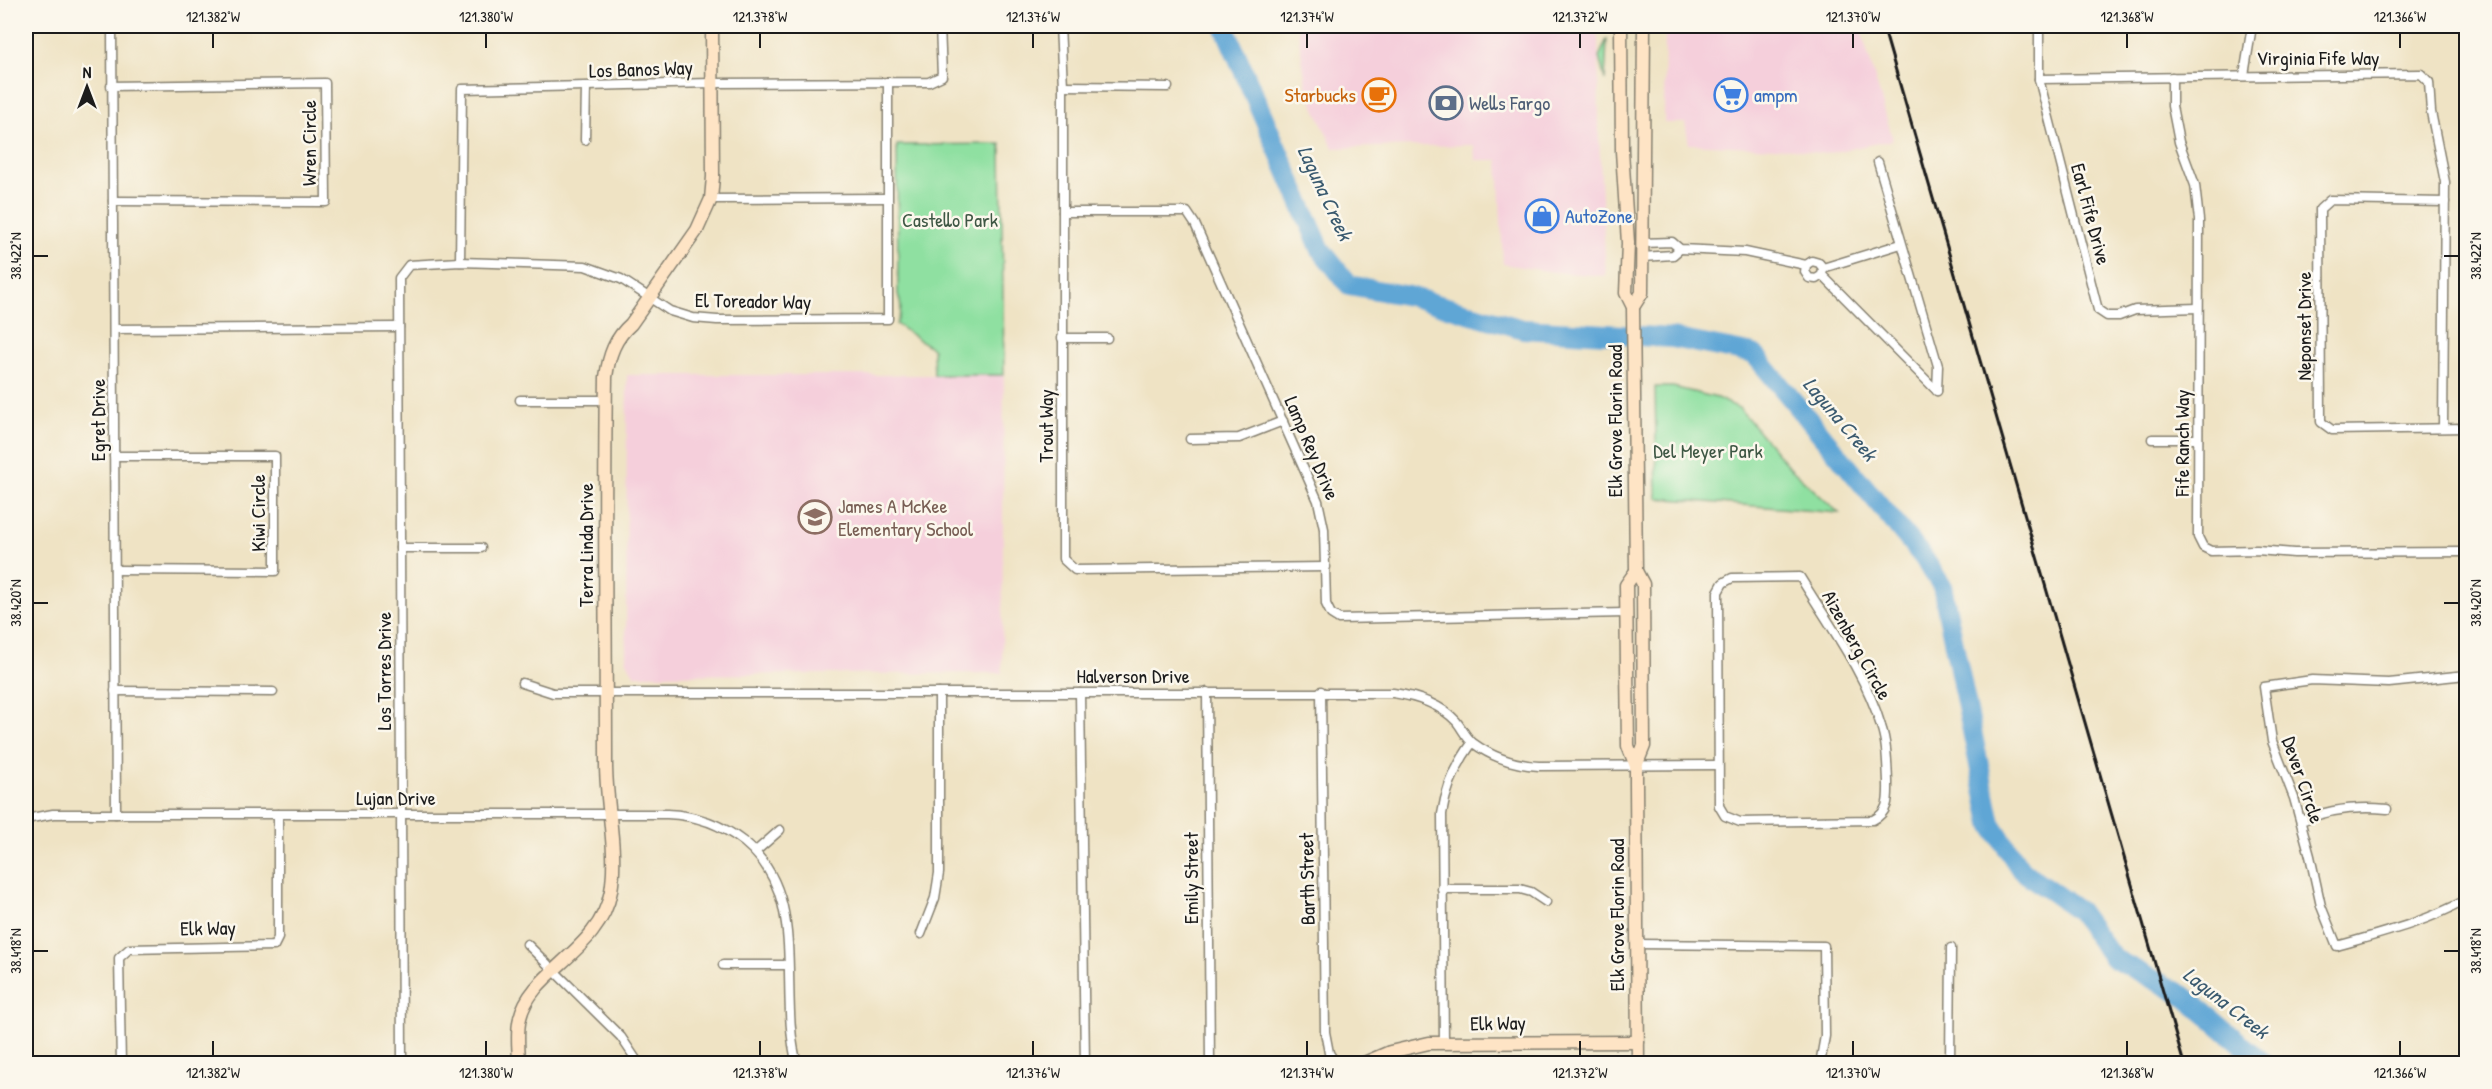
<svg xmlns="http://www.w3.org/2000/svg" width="2492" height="1089" font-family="'Patrick Hand',sans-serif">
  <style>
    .built { fill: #f5cfdb }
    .green { fill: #8fe0a1; stroke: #567e5e; stroke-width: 1.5 }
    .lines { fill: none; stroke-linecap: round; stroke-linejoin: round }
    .river { stroke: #5fa6d5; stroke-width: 20 }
    .street-casing { stroke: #868070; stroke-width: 11 }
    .secondary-casing { stroke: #868070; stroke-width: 15 }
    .street { stroke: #fff; stroke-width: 8 }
    .secondary { stroke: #fee4c5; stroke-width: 12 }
    .rail { stroke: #1c1c1c; stroke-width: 3 }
    .ticks { fill: none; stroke: #1c1c1c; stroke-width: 2 }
    .labels { text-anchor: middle; stroke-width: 5; stroke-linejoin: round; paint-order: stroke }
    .street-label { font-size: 20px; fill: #1c1c1c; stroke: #fbf7ec }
    .food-label { font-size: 20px; fill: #c56008; stroke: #fbf7ec; text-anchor: end }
    .shop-label { font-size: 20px; fill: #366cbe; stroke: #fbf7ec; text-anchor: start }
    .service-label { font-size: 20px; fill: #4e5e75; stroke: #fbf7ec; text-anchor: start }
    .park-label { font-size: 20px; fill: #3e5744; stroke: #fbf7ec }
    .education-label { font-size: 20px; fill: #785e54; stroke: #fbf7ec; text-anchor: start }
    .water-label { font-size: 21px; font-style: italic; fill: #3a5a6f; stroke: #fbf7ec }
    .neatline { fill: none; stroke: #1c1c1c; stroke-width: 2 }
    .ticks-label { font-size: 15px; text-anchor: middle; fill: #1c1c1c }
  </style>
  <rect width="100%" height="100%" fill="#fbf7ec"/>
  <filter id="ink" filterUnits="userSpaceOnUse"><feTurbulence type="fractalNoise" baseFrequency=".0167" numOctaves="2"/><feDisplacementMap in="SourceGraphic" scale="12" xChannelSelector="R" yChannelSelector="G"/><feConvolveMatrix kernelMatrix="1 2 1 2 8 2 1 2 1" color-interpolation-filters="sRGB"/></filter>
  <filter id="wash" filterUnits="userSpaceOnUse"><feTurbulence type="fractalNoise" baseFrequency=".008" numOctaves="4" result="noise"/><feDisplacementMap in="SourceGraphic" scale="24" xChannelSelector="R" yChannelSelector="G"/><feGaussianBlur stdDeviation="1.35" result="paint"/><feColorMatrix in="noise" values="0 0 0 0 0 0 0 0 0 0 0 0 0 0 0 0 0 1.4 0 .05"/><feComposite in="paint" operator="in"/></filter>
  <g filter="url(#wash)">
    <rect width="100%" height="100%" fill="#efe3c4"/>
    <!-- built -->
    <g class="built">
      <path d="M1298,26h218l71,3 8,3 3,5 1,101 7,138 -53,-4 -50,-8 -5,-104h-23l-1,-15 -141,3 -26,-57 -9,-59z"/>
      <path d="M1670,26h190l33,114 -68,14 -30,-5 -106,-5 -4,-21h-21l1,-92z"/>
      <path d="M627,375h377l-2,298 -368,2 -8,-16z"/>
    </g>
    <!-- green -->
    <g class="green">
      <path d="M1607,39l-2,41 -6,-23z"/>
      <path d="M1001,144l3,231h-70l-1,-26 -37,-25c6,-12 6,-17 2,-30l-1,-149z"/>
      <path d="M1655,387h18l44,11 22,10 51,60 49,45 -182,-15z"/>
    </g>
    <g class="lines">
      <!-- river -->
      <path class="river" d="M1224,26l97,224 28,35 60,11 114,33 149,9 82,16 169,203 19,29 49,237 30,47 58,41 34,47 70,37 82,69"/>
    </g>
  </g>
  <g filter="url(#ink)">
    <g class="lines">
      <defs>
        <g id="street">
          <path d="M112,26l4,788"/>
          <path d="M1060,26l3,60v473l12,11 251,-3"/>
          <path d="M2039,26v53l59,231 9,6h12l16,-6 63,-2"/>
          <path d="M2244,75l8,-49"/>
          <path d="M2172,77v29l7,36 16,43 4,35 -1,317 5,10 8,4 46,-1 37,3 172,-1"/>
          <path d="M2039,79l382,-5 8,8 2,30 14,70 -2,245"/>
          <path d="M111,86l214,-3 1,119 -213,-1"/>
          <path d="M1063,86l105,1"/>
          <path d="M585,140l1,-53"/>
          <path d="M1878,162l60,204 -1,25"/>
          <path d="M711,199l176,-1"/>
          <path d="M2445,202l-115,-2 -10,9 1,213 11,8 134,-2"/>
          <path d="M1063,212h124l8,12 123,277 6,28 2,75 5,10 8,5 287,-6"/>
          <path d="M1642,243l30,-1 8,7 65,3 61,13"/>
          <path d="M1642,257l31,-2 7,-6"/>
          <path d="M460,262l2,-173 250,-6 217,-1 13,-6 -2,-50"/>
          <path d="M1823,268l78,-24"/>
          <path d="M1822,275l-6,4 -7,-1 -4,-6 1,-7 6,-4 7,2 4,5 -1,7 115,116"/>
          <path d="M114,329l285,-2"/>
          <path d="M1062,338h45"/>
          <path d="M520,400h86"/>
          <path d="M1190,439l49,-1 44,-17"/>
          <path d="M2152,439h46"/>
          <path d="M114,456h161v115l-160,-1"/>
          <path d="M400,548h81"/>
          <path d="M1800,577c28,46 66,97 81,149 6,17 6,36 7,55 0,16 2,31 -15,39l-133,2 -15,-6 -6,-10 -1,-214 5,-9 9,-5z"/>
          <path d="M2466,675l-77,8 -77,-3 -48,7 8,54 22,57 16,58 11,50 16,40c45,-13 89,-24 129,-46"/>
          <path d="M522,683l31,10h840c22,3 47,11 63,28 6,7 10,17 17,22 19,14 43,22 66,23l179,-1"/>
          <path d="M115,691l158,1"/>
          <path d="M1321,691l4,341 4,21 7,11"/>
          <path d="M1207,692l3,372"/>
          <path d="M1080,693l5,371"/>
          <path d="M26,819l27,-5h614c29,1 54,10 77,28 67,54 33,149 53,222"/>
          <path d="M2301,821c28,-12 55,-15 86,-12"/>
          <path d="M755,852l25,-22"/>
          <path d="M1442,889h78l11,3 15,10"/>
          <path d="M921,934l14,-36 4,-25v-180"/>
          <path d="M527,944l94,93 18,27"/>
          <path d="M1637,944l187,2 1,90 -5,28"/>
          <path d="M723,965h65"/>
          <path d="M1444,1043l-2,-229c4,-27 14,-49 30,-71"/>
          <path d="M121,1064l-2,-106 10,-9 145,-3 4,-8v-124"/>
          <path d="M402,1064l-3,-786 10,-13 51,-3 125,4 36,13 49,32 23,7 24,2 171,-1v-237"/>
          <path d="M1950,1064l1,-116"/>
        </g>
        <g id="secondary">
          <path d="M1621,26l1,125 6,92 -2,50 7,14 3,264 7,13 1,162 -8,20v17l2,281"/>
          <path d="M1633,307l9,-14 2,-267"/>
          <path d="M1636,571l-10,14 2,161 8,20"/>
          <path d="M519,1064c0,-15 -3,-31 1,-46 11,-48 80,-66 91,-127 7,-41 -5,-85 -5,-127 0,-129 -2,-258 0,-387 3,-22 9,-39 25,-53l66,-94 14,-31 2,-22 -1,-151"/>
          <path d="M1362,1064l28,-12 39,-9 209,-1"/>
        </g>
      </defs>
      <!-- street casing -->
      <use href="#street" class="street-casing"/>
      <!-- secondary casing -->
      <use href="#secondary" class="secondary-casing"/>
      <!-- street -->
      <use href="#street" class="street"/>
      <!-- secondary -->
      <use href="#secondary" class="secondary"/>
      <!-- rail -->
      <path class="rail" d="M1883,26l301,1038"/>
    </g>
  </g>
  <!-- ticks -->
  <path class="ticks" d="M213,33v15M486,33v15M760,33v15M1033,33v15M1307,33v15M1580,33v15M1853,33v15M2127,33v15M2400,33v15M33,256h15M2444,256h15M33,603h15M2444,603h15M33,951h15M2444,951h15M213,1041v15M486,1041v15M760,1041v15M1033,1041v15M1307,1041v15M1580,1041v15M1853,1041v15M2127,1041v15M2400,1041v15"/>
  <!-- icons -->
  <defs>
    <symbol id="cafe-ring" viewBox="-11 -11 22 22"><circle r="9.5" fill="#fbf7ec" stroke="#e8710a" stroke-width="1.5"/><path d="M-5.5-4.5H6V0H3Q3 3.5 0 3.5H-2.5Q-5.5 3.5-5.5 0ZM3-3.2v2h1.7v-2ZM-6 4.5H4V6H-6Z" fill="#e8710a"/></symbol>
    <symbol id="supermarket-ring" viewBox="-11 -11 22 22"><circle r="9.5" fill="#fbf7ec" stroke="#3f7fe0" stroke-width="1.5"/><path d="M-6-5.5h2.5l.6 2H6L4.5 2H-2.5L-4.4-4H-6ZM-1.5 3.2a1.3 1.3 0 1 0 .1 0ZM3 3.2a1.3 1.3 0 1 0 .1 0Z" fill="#3f7fe0"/></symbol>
    <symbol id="bank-ring" viewBox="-11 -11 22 22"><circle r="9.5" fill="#fbf7ec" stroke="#5c6f8a" stroke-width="1.5"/><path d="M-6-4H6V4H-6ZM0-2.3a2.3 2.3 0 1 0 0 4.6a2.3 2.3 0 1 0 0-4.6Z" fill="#5c6f8a"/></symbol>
    <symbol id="shop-ring" viewBox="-11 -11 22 22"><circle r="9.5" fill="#fbf7ec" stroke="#3f7fe0" stroke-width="1.5"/><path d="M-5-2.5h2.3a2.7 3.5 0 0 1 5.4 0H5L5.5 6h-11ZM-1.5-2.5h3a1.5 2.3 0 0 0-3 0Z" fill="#3f7fe0"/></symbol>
    <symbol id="school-ring" viewBox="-11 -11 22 22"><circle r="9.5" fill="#fbf7ec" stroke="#8d6e63" stroke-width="1.5"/><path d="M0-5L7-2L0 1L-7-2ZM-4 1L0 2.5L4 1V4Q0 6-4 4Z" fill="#8d6e63"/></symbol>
  </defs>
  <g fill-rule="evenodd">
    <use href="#cafe-ring" x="1360" y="76" width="38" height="38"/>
    <use href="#supermarket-ring" x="1712" y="76" width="38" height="38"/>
    <use href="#bank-ring" x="1427" y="84" width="38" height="38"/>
    <use href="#shop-ring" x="1523" y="197" width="38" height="38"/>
    <use href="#school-ring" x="796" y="498" width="38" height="38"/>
  </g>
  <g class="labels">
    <!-- street labels -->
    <g class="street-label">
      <text x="2318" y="65">Virginia Fife Way</text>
      <text transform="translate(641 69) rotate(-2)" y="7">Los Banos Way</text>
      <text transform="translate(309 143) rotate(-90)" y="7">Wren Circle</text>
      <text transform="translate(2091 214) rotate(75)" y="7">Earl Fife Drive</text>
      <text transform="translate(753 301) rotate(1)" y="7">El Toreador Way</text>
      <text transform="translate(2304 326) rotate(-90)" y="7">Neponset Drive</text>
      <text transform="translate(98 420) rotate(-90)" y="7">Egret Drive</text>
      <text transform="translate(1615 421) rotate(-90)" y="7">Elk Grove Florin Road</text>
      <text transform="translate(1046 426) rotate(-90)" y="7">Trout Way</text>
      <text transform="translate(2182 443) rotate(-90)" y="7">Fife Ranch Way</text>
      <text transform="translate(1312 448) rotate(67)" y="7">Lamp Rey Drive</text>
      <text transform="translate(258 513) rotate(-90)" y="7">Kiwi Circle</text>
      <text transform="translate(586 545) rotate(-90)" y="7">Terra Linda Drive</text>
      <text transform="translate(1857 645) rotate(61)" y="7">Aizenberg Circle</text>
      <text transform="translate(384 671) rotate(-90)" y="7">Los Torres Drive</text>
      <text x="1133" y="683">Halverson Drive</text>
      <text transform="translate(2303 780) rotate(71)" y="7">Dever Circle</text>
      <text x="396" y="805">Lujan Drive</text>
      <text transform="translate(1191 878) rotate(-90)" y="7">Emily Street</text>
      <text transform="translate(1307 879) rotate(-91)" y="7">Barth Street</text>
      <text transform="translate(1617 915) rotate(-90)" y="7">Elk Grove Florin Road</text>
      <text transform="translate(208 928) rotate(-1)" y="7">Elk Way</text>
      <text transform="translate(1498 1023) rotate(-1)" y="7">Elk Way</text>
    </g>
    <!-- food labels -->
    <g class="food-label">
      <text x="1356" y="102">Starbucks</text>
    </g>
    <!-- shop labels -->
    <g class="shop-label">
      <text x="1754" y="102">ampm</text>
      <text x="1565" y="223">AutoZone</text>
    </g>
    <!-- service labels -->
    <g class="service-label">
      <text x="1469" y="110">Wells Fargo</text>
    </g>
    <!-- park labels -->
    <g class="park-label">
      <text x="950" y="227">Castello Park</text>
      <text x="1708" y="458">Del Meyer Park</text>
    </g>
    <!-- education labels -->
    <g class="education-label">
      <text x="838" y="513">James A McKee<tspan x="838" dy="23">Elementary School</tspan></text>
    </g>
    <!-- water labels -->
    <g class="water-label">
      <text transform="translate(1325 193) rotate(65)" y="7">Laguna Creek</text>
      <text transform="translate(1840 419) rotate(50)" y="7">Laguna Creek</text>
      <text transform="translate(2226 1003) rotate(38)" y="7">Laguna Creek</text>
    </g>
  </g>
  <!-- margin -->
  <rect width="2492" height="1089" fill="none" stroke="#fbf7ec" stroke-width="66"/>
  <!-- north arrow -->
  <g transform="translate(87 87)" stroke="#fbf7ec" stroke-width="4.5" paint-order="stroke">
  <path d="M0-4.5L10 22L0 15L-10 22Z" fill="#1c1c1c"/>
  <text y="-9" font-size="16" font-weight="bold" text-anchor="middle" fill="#1c1c1c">N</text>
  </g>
  <rect x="33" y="33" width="2426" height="1023" class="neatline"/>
  <g class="ticks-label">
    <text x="213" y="22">121.382°W</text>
    <text x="486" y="22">121.380°W</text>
    <text x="760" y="22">121.378°W</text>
    <text x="1033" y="22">121.376°W</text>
    <text x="1307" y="22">121.374°W</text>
    <text x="1580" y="22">121.372°W</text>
    <text x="1853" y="22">121.370°W</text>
    <text x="2127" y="22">121.368°W</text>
    <text x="2400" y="22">121.366°W</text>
    <text transform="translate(16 256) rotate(-90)" y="5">38.422°N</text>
    <text transform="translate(2476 256) rotate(-90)" y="5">38.422°N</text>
    <text transform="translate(16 603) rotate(-90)" y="5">38.420°N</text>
    <text transform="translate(2476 603) rotate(-90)" y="5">38.420°N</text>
    <text transform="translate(16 951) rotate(-90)" y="5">38.418°N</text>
    <text transform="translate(2476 951) rotate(-90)" y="5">38.418°N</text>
    <text x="213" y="1078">121.382°W</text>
    <text x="486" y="1078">121.380°W</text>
    <text x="760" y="1078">121.378°W</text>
    <text x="1033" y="1078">121.376°W</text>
    <text x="1307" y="1078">121.374°W</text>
    <text x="1580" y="1078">121.372°W</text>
    <text x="1853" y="1078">121.370°W</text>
    <text x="2127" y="1078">121.368°W</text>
    <text x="2400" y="1078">121.366°W</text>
  </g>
</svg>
